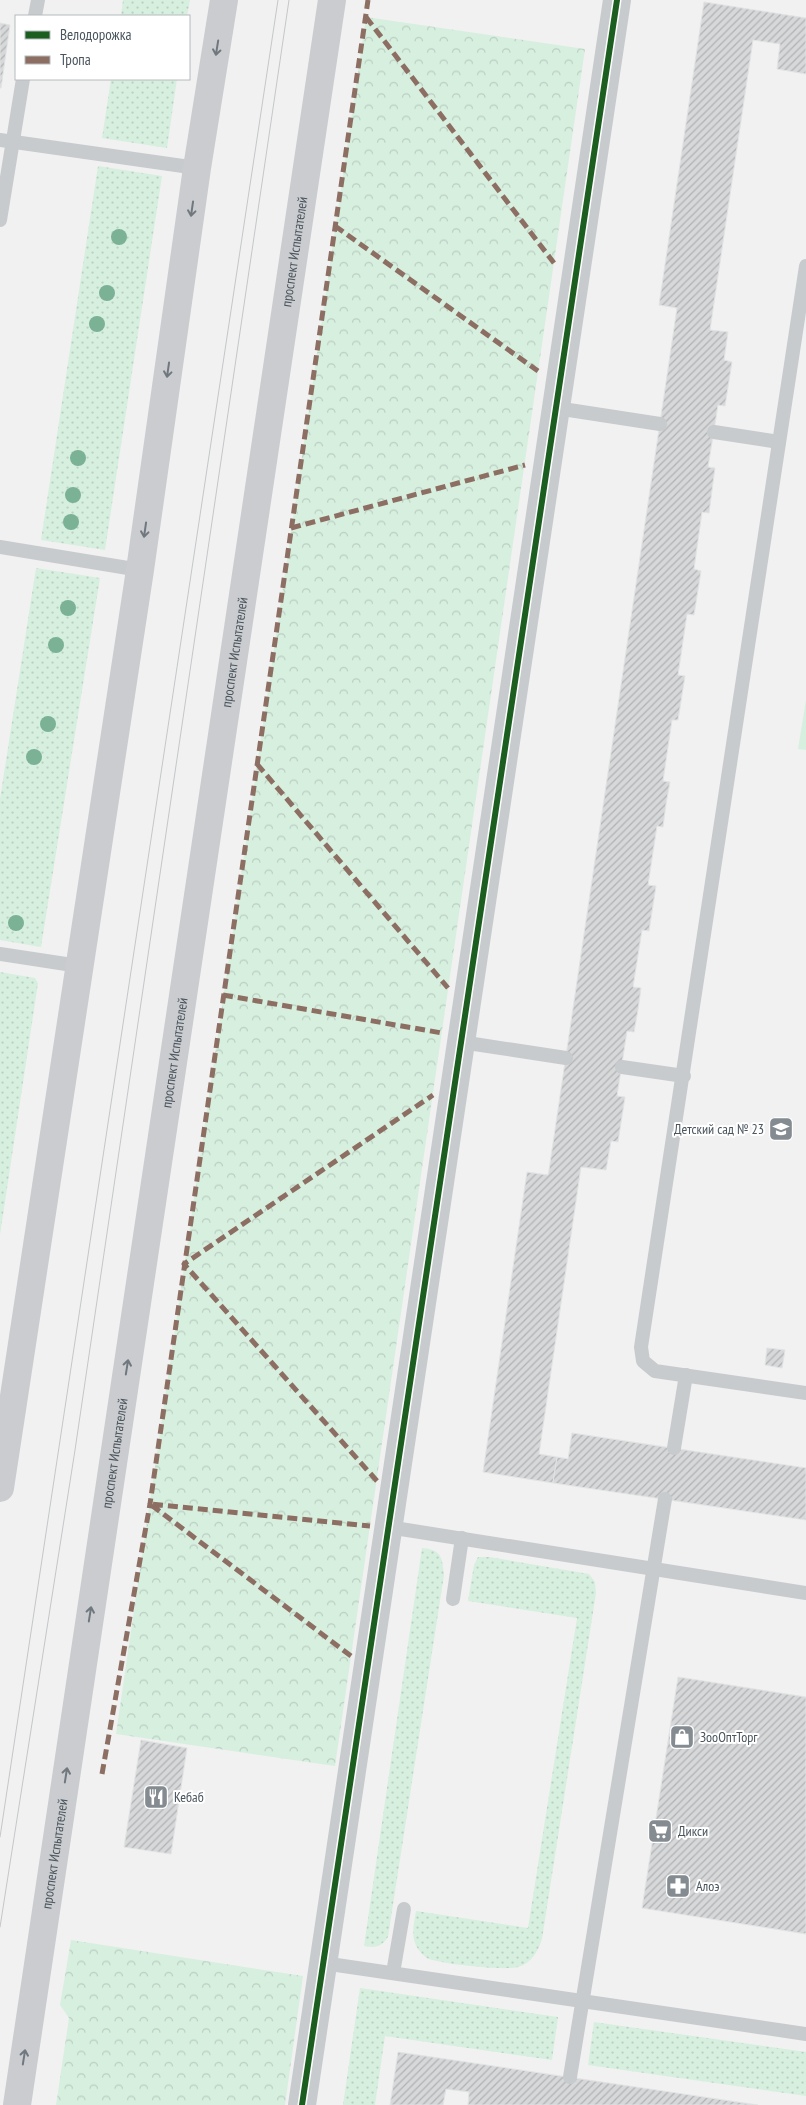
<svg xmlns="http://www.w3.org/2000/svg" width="806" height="2105" font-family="'PT Sans Narrow',sans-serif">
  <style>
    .grass { fill: url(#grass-dots) }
    .forest { fill: url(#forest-crowns) }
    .pitch { fill: #d7efdf }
    .building { fill: url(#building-hatch); stroke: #e2e3e4 }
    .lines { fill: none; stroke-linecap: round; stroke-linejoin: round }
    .lane { stroke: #c8cbcd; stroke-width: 14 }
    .street { stroke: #c8cbcd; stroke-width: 28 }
    .secondary { stroke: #cacccf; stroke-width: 28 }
    .tram { stroke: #c4c6c8; stroke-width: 1 }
    .quiet { stroke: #8d6e63; stroke-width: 5; stroke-dasharray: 10 5; stroke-linecap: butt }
    .cycleway-casing { stroke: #fff; stroke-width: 9 }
    .cycleway { stroke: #1b5e20; stroke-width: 6 }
    .tree { fill: #7bb195 }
    .oneway { stroke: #70787f }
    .labels { text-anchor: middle; stroke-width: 4; stroke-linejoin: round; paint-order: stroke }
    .street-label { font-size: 14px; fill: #49545d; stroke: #fff }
    .poi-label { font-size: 14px; fill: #49545d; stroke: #fff; text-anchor: start }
  </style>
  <defs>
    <pattern id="grass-dots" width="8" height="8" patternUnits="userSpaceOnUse" patternTransform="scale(1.25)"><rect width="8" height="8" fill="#d7efdf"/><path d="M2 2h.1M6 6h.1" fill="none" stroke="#bacfc2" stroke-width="1.8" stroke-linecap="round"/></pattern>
    <pattern id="forest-crowns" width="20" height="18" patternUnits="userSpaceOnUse" patternTransform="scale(1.25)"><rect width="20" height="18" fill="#d7efdf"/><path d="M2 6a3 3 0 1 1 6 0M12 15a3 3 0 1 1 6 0" fill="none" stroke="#bacfc2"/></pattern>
    <pattern id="building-hatch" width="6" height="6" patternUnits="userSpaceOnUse" patternTransform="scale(1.25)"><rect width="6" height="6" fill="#d7d8d9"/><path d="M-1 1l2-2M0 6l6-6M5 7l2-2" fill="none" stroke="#b0b2b3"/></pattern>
  </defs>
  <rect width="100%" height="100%" fill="#f1f1f1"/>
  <!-- grass -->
  <g class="grass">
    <path d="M123,0h67l-3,16h-66z"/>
    <path d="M111,79h66l-10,69 -65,-10z"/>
    <path d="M98,166l64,10 -57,374 -64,-10z"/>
    <path d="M36,568l64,10 -59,369 -41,-7v-141z"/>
    <path d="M0,972l35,6 3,5 -38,252z"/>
    <path d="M422,1548c20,2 20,9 22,27l-56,362c-7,10 -12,11 -24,9z"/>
    <path d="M478,1557h11l100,17 6,8 1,11 -54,346c-4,12 -10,24 -24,28 -13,4 -75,-3 -89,-8 -3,-1 -9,-7 -11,-10 -8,-12 -4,-25 -2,-38l112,17 49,-310 -109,-17 6,-36z"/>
    <path d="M360,1988l198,29 -6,43 -167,-24 -10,69h-32z"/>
    <path d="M594,2022l212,30v44l-218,-31z"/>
  </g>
  <!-- forest -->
  <g class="forest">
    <path d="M366,17l219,32 -250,1717 -219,-32z"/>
    <path d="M71,1940l232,36 -18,129h-229l13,-87 -9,-13z"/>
  </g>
  <!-- pitch -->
  <path class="pitch" d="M806,700v50l-8,-1z"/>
  <!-- building -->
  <g class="building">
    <path d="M704,2l102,16v56l-29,-5 3,-25 -27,-4 -43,290 18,2 -4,28 8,2 -7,44 -7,-1 -10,62 7,1 -6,45 -7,-1 -8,57 7,2 -7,44 -7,-1 -9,61 7,1 -7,44h-6l-9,61 7,1 -4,22 -3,23 -6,-1 -9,59 8,1 -7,45 -7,-1 -9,57 8,1 -3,22 -4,22 -7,-1 -10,65 8,1 -7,45 -7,-1 -5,29 -25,-3 -42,287 18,3 -4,26 -70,-11 44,-300 21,3 1,-5 128,-862 -18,-3z"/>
    <path d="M0,23l10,2 -9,63h-1z"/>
    <path d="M767,1348l18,2 -3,18 -17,-3z"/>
    <path d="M572,1433l234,35v52l-253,-37 4,-26 11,2z"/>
    <path d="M678,1677l128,20v237l-164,-26z"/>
    <path d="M141,1740l46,8 -16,106 -47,-7z"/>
    <path d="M398,2052l360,53h-290l1,-13 -23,-3 -3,16h-53z"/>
  </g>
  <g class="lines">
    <!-- lane -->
    <g class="lane">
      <path d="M35,16l3,-16"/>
      <path d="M0,140l197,28"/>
      <path d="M0,220l23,-141"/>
      <path d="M806,266l-165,1081 2,14 12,10 151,22"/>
      <path d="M556,408l104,16"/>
      <path d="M714,432l65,10"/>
      <path d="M0,547l140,23"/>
      <path d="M0,954l79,12"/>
      <path d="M461,1042l105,16"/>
      <path d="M622,1067l62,9"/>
      <path d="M674,1448l12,-73"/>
      <path d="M388,1527l418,66"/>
      <path d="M453,1599l9,-61"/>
      <path d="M323,1963l483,71"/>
      <path d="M393,1973l11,-64"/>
      <path d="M570,2077l95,-578"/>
    </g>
    <!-- street -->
    <path class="street" d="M302,2105l315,-2105"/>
    <!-- secondary -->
    <g class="secondary">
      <path d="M0,1488l140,-918 57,-402 27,-168"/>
      <path id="s1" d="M17,2105l315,-2105"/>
    </g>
    <!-- tram -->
    <g class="tram">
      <path d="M0,1837l278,-1837"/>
      <path d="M0,1927l75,-477 214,-1450"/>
    </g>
    <!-- quiet -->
    <g class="quiet">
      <path d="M366,17l188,246"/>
      <path d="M335,226l203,145"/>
      <path d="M291,528l234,-63"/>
      <path d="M257,764l191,224"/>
      <path d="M223,995l219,38"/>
      <path d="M377,1481l-193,-217 249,-169"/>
      <path d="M351,1656l-201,-152 220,22"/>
      <path d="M102,1774l48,-270 218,-1504"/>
    </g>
    <defs>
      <path id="cycleway" d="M302,2105l315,-2105"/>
    </defs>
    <!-- cycleway casing -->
    <use href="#cycleway" class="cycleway-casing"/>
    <!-- cycleway -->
    <use href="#cycleway" class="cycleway"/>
  </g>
  <!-- trees -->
  <g class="tree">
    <circle cx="119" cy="237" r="8"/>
    <circle cx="107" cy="293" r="8"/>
    <circle cx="97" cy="324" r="8"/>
    <circle cx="78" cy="458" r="8"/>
    <circle cx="73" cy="495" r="8"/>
    <circle cx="71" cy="522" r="8"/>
    <circle cx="68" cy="608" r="8"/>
    <circle cx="56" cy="645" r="8"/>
    <circle cx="48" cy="724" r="8"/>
    <circle cx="34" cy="757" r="8"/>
    <circle cx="16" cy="923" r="8"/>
  </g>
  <!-- one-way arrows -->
  <defs><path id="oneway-shaft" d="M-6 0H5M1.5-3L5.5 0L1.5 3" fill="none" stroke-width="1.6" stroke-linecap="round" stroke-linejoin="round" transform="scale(1.25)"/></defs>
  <g class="oneway">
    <use href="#oneway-shaft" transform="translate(217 48) rotate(99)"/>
    <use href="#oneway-shaft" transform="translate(192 209) rotate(98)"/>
    <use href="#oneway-shaft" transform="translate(168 370) rotate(98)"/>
    <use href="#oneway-shaft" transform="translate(145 530) rotate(98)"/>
    <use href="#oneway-shaft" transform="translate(127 1367) rotate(-81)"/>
    <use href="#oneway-shaft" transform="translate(90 1614) rotate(-81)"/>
    <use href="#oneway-shaft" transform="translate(66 1775) rotate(-81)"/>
    <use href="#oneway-shaft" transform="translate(24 2057) rotate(-81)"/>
  </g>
  <!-- icons -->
  <defs>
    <symbol id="school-square" viewBox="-11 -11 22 22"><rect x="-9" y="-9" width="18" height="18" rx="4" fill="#848b91" stroke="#fff"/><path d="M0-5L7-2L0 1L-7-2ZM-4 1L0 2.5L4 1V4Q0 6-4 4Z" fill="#fff"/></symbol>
    <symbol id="shop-square" viewBox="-11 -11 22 22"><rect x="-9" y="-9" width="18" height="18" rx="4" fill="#848b91" stroke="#fff"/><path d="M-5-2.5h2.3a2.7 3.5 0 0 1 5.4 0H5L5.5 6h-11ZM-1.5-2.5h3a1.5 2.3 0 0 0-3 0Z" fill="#fff"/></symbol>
    <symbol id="restaurant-square" viewBox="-11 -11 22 22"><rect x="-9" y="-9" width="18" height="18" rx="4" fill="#848b91" stroke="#fff"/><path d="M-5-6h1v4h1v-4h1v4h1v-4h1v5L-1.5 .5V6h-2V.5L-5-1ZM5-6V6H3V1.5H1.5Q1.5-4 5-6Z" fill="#fff"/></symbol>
    <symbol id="supermarket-square" viewBox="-11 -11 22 22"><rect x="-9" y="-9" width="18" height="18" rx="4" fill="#848b91" stroke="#fff"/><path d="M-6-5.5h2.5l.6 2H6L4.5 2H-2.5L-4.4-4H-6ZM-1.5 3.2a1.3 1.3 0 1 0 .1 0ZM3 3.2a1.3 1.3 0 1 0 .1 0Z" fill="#fff"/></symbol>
    <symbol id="pharmacy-square" viewBox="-11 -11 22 22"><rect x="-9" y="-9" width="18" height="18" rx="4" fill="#848b91" stroke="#fff"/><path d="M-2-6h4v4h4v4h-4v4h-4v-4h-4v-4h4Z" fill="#fff"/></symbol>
  </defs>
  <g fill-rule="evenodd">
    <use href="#school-square" x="767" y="1115" width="28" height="28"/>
    <use href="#shop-square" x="668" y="1723" width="28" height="28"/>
    <use href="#restaurant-square" x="142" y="1783" width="28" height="28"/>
    <use href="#supermarket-square" x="646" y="1817" width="28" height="28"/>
    <use href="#pharmacy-square" x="664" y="1872" width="28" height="28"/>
  </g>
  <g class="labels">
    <!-- street labels -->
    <g class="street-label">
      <text dy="5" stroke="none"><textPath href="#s1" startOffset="1874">проспект Испытателей</textPath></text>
      <text dy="5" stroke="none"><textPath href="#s1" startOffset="1469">проспект Испытателей</textPath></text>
      <text dy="5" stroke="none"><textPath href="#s1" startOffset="1064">проспект Испытателей</textPath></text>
      <text dy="5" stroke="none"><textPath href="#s1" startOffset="659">проспект Испытателей</textPath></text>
      <text dy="5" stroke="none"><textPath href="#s1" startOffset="254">проспект Испытателей</textPath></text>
    </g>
    <!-- poi labels -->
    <g class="poi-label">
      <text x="764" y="1134" text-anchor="end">Детский сад № 23</text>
      <text x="700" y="1742">ЗооОптТорг</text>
      <text x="174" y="1802">Кебаб</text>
      <text x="678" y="1836">Дикси</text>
      <text x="696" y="1891">Алоэ</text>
    </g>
  </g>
  <!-- legend -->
  <rect x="15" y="15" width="175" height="65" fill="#ffffff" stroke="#b6bbbe"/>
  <rect x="25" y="31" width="25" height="8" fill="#1b5e20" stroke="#b6bbbe"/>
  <text x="60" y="40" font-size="15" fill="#49545d">Велодорожка</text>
  <rect x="25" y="56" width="25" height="8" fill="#8d6e63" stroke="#b6bbbe"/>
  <text x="60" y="65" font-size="15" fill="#49545d">Тропа</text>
</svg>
